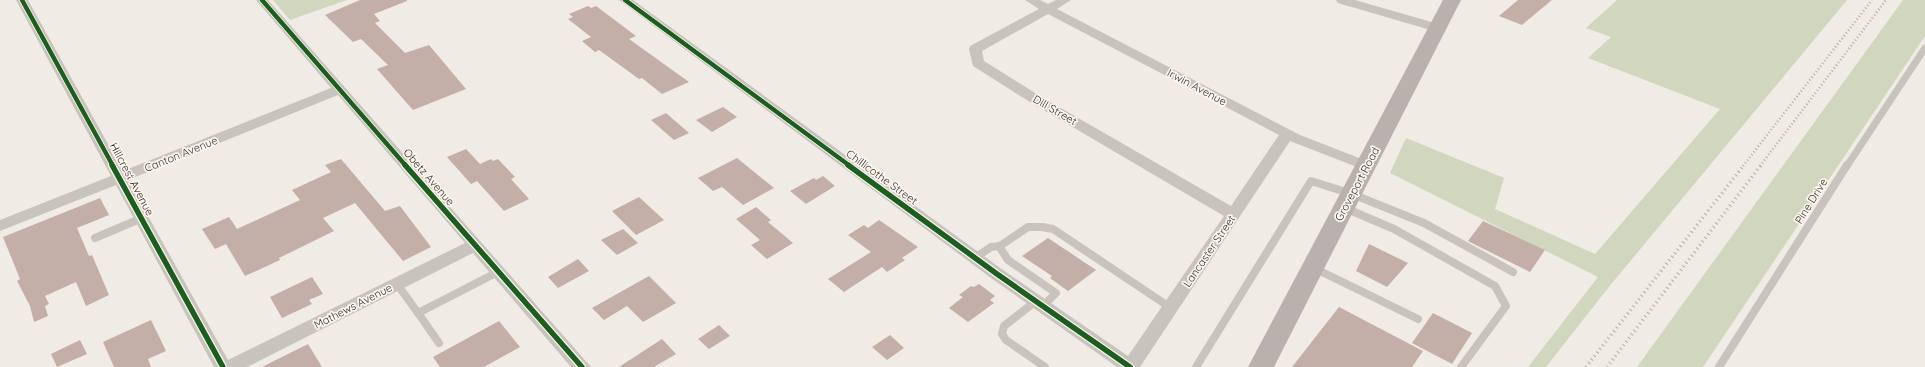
<svg xmlns="http://www.w3.org/2000/svg" width="1925" height="367" font-family="Quicksand,sans-serif">
  <style>
    .green { fill: #d1d6bf }
    .building { fill: #c3afa7 }
    .lines { fill: none; stroke-linecap: round; stroke-linejoin: round }
    .lane-far1 { stroke: #c9c3be; stroke-width: 7 }
    .lane { stroke: #c9c3be; stroke-width: 8 }
    .street { fill: #c9c3be; fill-rule: evenodd }
    .primary { fill: #b8b1ad; fill-rule: evenodd }
    .rail-far1 { stroke: #b1aca8; stroke-width: 2.5; stroke-dasharray: 1 2.5; stroke-linecap: butt }
    .rail { stroke: #b1aca8; stroke-width: 3.5; stroke-dasharray: 1 3.5; stroke-linecap: butt }
    .cycleway-far1-casing { stroke: #fbf5ee; stroke-width: 6 }
    .cycleway-casing { stroke: #fbf5ee; stroke-width: 8 }
    .cycleway-far1 { stroke: #1b5e20; stroke-width: 4.5 }
    .cycleway { stroke: #1b5e20; stroke-width: 5.5 }
    .labels { text-anchor: middle; stroke-width: 3.5; stroke-linejoin: round; paint-order: stroke }
    .street-label { font-size: 11px; fill: #3b302b; stroke: #fbf5ee }
  </style>
  <rect width="100%" height="100%" fill="#f0ebe5"/>
  <!-- green -->
  <g class="green">
    <path d="M273,0h74l-57,20z"/>
    <path d="M1617,0h230l-239,288 -62,79h-18l70,-90 -208,-104 16,-35 98,40 -9,31 100,45 125,-145 -132,-51 23,-21 -25,-9z"/>
    <path d="M1903,0h22v36l-222,331h-66z"/>
  </g>
  <!-- building -->
  <g class="building">
    <path d="M360,0h47v1l-33,13 6,7 -5,2 30,30 24,-8 37,44 -53,21 -36,-41 11,-4 -27,-26 -8,3 -28,-27z"/>
    <path d="M1518,0h34l-30,25 -23,-9z"/>
    <path d="M588,6l3,2 5,-2 40,30 -7,3 60,43 -27,12 -20,-16 -3,1 -40,-29 -4,2 -13,-11 9,-4 -23,-18 5,-2 -4,-3z"/>
    <path d="M723,107l14,10 -25,15 -16,-12z"/>
    <path d="M666,113l23,20 -15,7 -23,-20z"/>
    <path d="M466,149l14,15 11,-5 2,2 5,-2 17,18 -4,2 18,20 -25,12 -27,-30 -6,3 -24,-27z"/>
    <path d="M737,158l37,30 -31,17 -21,-18 -9,4 -15,-13z"/>
    <path d="M341,159l44,52 15,-5 31,41 -28,14 -48,-58 -32,15 11,13 -55,27 1,2 -35,16 -19,-32 -11,5 -13,-20 27,-12 8,12 63,-29 -8,-10 39,-18 -6,-7z"/>
    <path d="M823,176l12,10 -29,18 -16,-13 24,-13 2,2z"/>
    <path d="M639,197l25,23 -28,15 -24,-24z"/>
    <path d="M100,198l9,17 -32,13 12,28 3,-1 17,40 -23,11 -10,-24 -31,14 4,8 -4,2 3,10 -14,6 -4,-16 -13,-25 3,-2 -17,-42z"/>
    <path d="M756,207l15,13 -3,2 25,21 -26,16 -16,-14 9,-5 -24,-21z"/>
    <path d="M879,220l39,27 -16,11 3,2 -18,12 -5,-5 -38,25 -16,-13 43,-27 -23,-17 16,-10 4,3z"/>
    <path d="M1483,221l62,29 -15,22 -62,-31z"/>
    <path d="M623,229l15,14 -21,12 -16,-15z"/>
    <path d="M1048,238l48,32 -28,21 -18,-13 2,-2 -30,-20z"/>
    <path d="M1369,244l39,19 -21,24 -31,-16z"/>
    <path d="M578,259l11,12 -31,17 -10,-11z"/>
    <path d="M649,276l27,27 -33,19 -16,-16 -23,14 -12,-12z"/>
    <path d="M312,277l11,17 -14,6 3,4 -30,14 -12,-21z"/>
    <path d="M979,284l16,12 -5,4 4,3 -26,19 -19,-14 14,-11 -4,-2 12,-9 3,1z"/>
    <path d="M1339,307l84,44 -11,16h-120z"/>
    <path d="M1433,313l39,20 -20,31 -40,-21z"/>
    <path d="M151,320l15,31 -18,8 3,8h-37l-11,-25z"/>
    <path d="M499,321l21,26 -36,20h-44l-7,-10z"/>
    <path d="M719,325l11,11 -21,13 -11,-10z"/>
    <path d="M890,335l14,13 -17,12 -15,-13z"/>
    <path d="M662,339l14,15 -22,13h-35z"/>
    <path d="M80,340l7,14 -30,13 -6,-13z"/>
    <path d="M308,344l14,23h-60z"/>
  </g>
  <g class="lines">
    <!-- lane-far1 -->
    <path class="lane-far1" d="M1847,166l78,-118"/>
    <!-- lane -->
    <g class="lane">
      <path d="M1345,208l49,21 101,57 11,20 -45,61"/>
      <path d="M95,238l47,-20"/>
      <path d="M999,246l9,14 48,33 -13,13"/>
      <path d="M975,258l16,-11 9,-1 28,-19h14l11,2 118,79"/>
      <path d="M1314,268l104,51"/>
      <path d="M397,284l21,29 80,-41"/>
      <path d="M1036,301l-32,25 -2,8 4,6 39,27"/>
      <path d="M418,313l21,30"/>
      <path d="M1196,367l115,-186 41,13 72,29 89,49"/>
      <path d="M1719,367l128,-202"/>
    </g>
    <!-- street -->
    <g class="street">
      <path d="M16,0h12l95,171 208,-83 -75,-88h12l323,367h-20l-98,-114 -226,114h-33l-98,-182 -116,46v-11l111,-44zM338,95l127,148 -237,117 -100,-180z"/>
      <path d="M619,0h14l370,270 125,86 96,-140 -194,-114 -57,-36 -4,-17 1,-3 69,-37 -14,-9h15l8,4 8,-4h15l-14,9 243,126 72,28 2,3 -2,3 -5,2 -5,-2 -72,-28 -150,226h-23l-126,-89zM1048,14l231,121 -48,71 -191,-110 -56,-35 -2,-10z"/>
      <path d="M1336,0h19l87,25 2,3 -6,4 -4,-1 -96,-28z"/>
    </g>
    <!-- primary -->
    <path class="primary" d="M1443,0h18l-187,367h-26z"/>
    <!-- rail-far1 -->
    <g class="rail-far1">
      <path d="M1743,166l129,-166"/>
      <path d="M1760,166l126,-166"/>
    </g>
    <!-- rail -->
    <g class="rail">
      <path d="M1586,367l158,-202"/>
      <path d="M1607,367l154,-202"/>
    </g>
    <defs>
      <g id="cycleway-far1">
        <path d="M22,0l91,166"/>
        <path d="M262,0l144,166"/>
        <path d="M625,0l225,166"/>
      </g>
      <g id="cycleway">
        <path d="M112,165l111,202"/>
        <path d="M405,165l177,202"/>
        <path d="M848,165l149,109 133,93"/>
      </g>
    </defs>
    <!-- cycleway-far1 casing -->
    <use href="#cycleway-far1" class="cycleway-far1-casing"/>
    <!-- cycleway casing -->
    <use href="#cycleway" class="cycleway-casing"/>
    <!-- cycleway-far1 -->
    <use href="#cycleway-far1" class="cycleway-far1"/>
    <!-- cycleway -->
    <use href="#cycleway" class="cycleway"/>
  </g>
  <g class="labels">
    <!-- street labels -->
    <g class="street-label">
      <text transform="translate(1197 87) rotate(28)" y="4">Irwin Avenue</text>
      <text transform="translate(1055 110) rotate(30)" y="4">Dill Street</text>
      <text transform="translate(181 154) rotate(-22)" y="4">Canton Avenue</text>
      <text transform="translate(429 177) rotate(49)" y="4">Obetz Avenue</text>
      <text transform="translate(882 177) rotate(36)" y="4">Chillicothe Street</text>
      <text transform="translate(132 179) rotate(62)" y="4">Hillcrest Avenue</text>
      <text transform="translate(1357 184) rotate(-62)" y="4">Groveport Road</text>
      <text transform="translate(1811 201) rotate(-58)" y="4">Pine Drive</text>
      <text transform="translate(1209 251) rotate(-56)" y="4">Lancaster Street</text>
      <text transform="translate(353 306) rotate(-27)" y="4">Mathews Avenue</text>
    </g>
  </g>
</svg>
